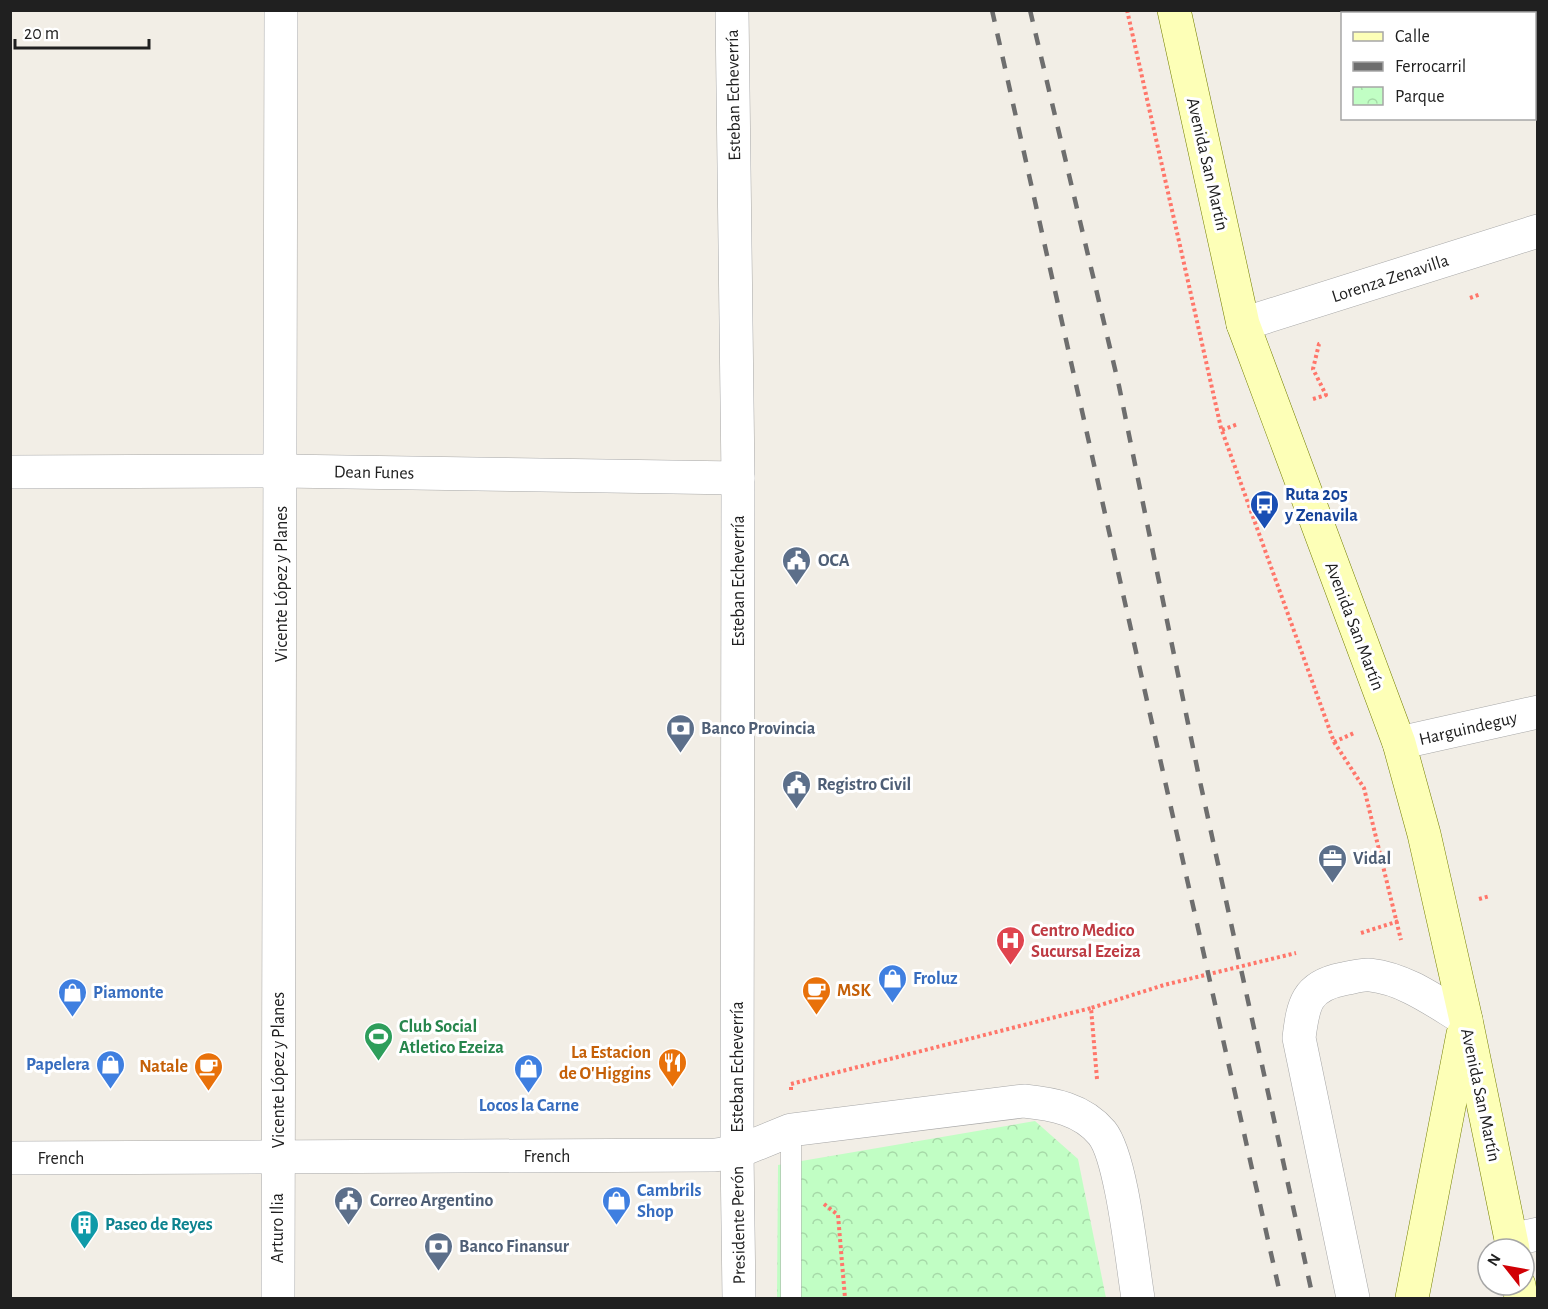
<svg xmlns="http://www.w3.org/2000/svg" width="1548" height="1309" font-family="'Alegreya Sans',sans-serif">
  <style>
    .park { fill: url(#park-crowns) }
    .lines { fill: none; stroke-linecap: round; stroke-linejoin: round }
    .service-casing { stroke: #a7a7a7; stroke-width: 21 }
    .minor-casing { stroke: #a7a7a7; stroke-width: 34 }
    .tertiary-casing { stroke: #a7a7a7; stroke-width: 34 }
    .secondary-casing { stroke: #747f00; stroke-width: 34 }
    .path { stroke: #ff766a; stroke-width: 4; stroke-dasharray: 3 3; stroke-linecap: butt }
    .service { stroke: #fff; stroke-width: 20 }
    .minor { stroke: #fff; stroke-width: 33 }
    .tertiary { stroke: #fff; stroke-width: 33 }
    .secondary { stroke: #fdffb7; stroke-width: 33 }
    .rail { stroke: #6e6e6e; stroke-width: 4.5; stroke-dasharray: 12 12; stroke-linecap: butt }
    .labels { text-anchor: middle; stroke-width: 6; stroke-linejoin: round; paint-order: stroke }
    .street-label { font-size: 18px; fill: #202020; stroke: #fff }
    .transit-label { font-size: 18px; font-weight: bold; fill: #164399; stroke: #fff; text-anchor: start }
    .service-label { font-size: 18px; font-weight: bold; fill: #4e5e75; stroke: #fff; text-anchor: start }
    .health-label { font-size: 18px; font-weight: bold; fill: #be3a42; stroke: #fff; text-anchor: start }
    .shop-label { font-size: 18px; font-weight: bold; fill: #366cbe; stroke: #fff; text-anchor: start }
    .food-label { font-size: 18px; font-weight: bold; fill: #c56008; stroke: #fff; text-anchor: end }
    .leisure-label { font-size: 18px; font-weight: bold; fill: #27864d; stroke: #fff; text-anchor: start }
    .culture-label { font-size: 18px; font-weight: bold; fill: #0d838f; stroke: #fff; text-anchor: start }
  </style>
  <defs>
    <pattern id="park-crowns" width="20" height="18" patternUnits="userSpaceOnUse" patternTransform="scale(1.5)"><rect width="20" height="18" fill="#c1fec4"/><path d="M2 6a3 3 0 1 1 6 0M12 15a3 3 0 1 1 6 0" fill="none" stroke="#a6d9a8"/></pattern>
  </defs>
  <rect width="100%" height="100%" fill="#f2eee6"/>
  <!-- park -->
  <path class="park" d="M1035,1121l43,38 28,139h-329l1,-133z"/>
  <g class="lines">
    <defs>
      <path id="service" d="M791,1298v-168"/>
      <g id="minor">
        <path d="M732,10l6,468 -1,674 2,146"/>
        <path d="M1243,324l295,-93"/>
        <path d="M10,472l272,-1 456,7"/>
        <path d="M1399,743l139,-31"/>
        <path d="M1511,1240l27,-6"/>
        <path d="M278,1298l3,-1288"/>
      </g>
      <g id="tertiary">
        <path d="M10,1158l705,-3 22,-3 54,-22 233,-29c29,3 58,8 78,32 20,25 30,129 36,165"/>
        <path d="M1353,1298l-54,-260c4,-33 7,-52 44,-59 8,-1 19,-5 27,-4 36,4 66,27 96,45"/>
      </g>
      <g id="secondary">
        <path d="M1174,10l69,314 156,419 25,91 42,186 47,229"/>
        <path d="M1519,1285l2,13"/>
        <path d="M1412,1298l51,-264"/>
      </g>
    </defs>
    <!-- service casing -->
    <use href="#service" class="service-casing"/>
    <!-- minor casing -->
    <use href="#minor" class="minor-casing"/>
    <!-- tertiary casing -->
    <use href="#tertiary" class="tertiary-casing"/>
    <!-- secondary casing -->
    <use href="#secondary" class="secondary-casing"/>
    <!-- path -->
    <g class="path">
      <path d="M1127,10l94,418 113,314 30,46 37,152"/>
      <path d="M1470,298l11,-4"/>
      <path d="M1313,399l13,-4 -13,-26 6,-25 3,-1"/>
      <path d="M1222,430l16,-6"/>
      <path d="M1334,742l20,-9"/>
      <path d="M1479,899l11,-3"/>
      <path d="M1361,933l38,-12"/>
      <path d="M1097,1079l-6,-71 73,-23 132,-32"/>
      <path d="M791,1090v-6l300,-76"/>
      <path d="M824,1204l14,11 7,83"/>
    </g>
    <!-- service -->
    <use href="#service" class="service"/>
    <!-- minor -->
    <use href="#minor" class="minor"/>
    <!-- tertiary -->
    <use href="#tertiary" class="tertiary"/>
    <!-- secondary -->
    <use href="#secondary" class="secondary"/>
    <!-- rail -->
    <g class="rail">
      <path d="M992,10l289,1288"/>
      <path d="M1030,10l89,376 80,391 114,521"/>
    </g>
  </g>
  <!-- icons -->
  <defs>
    <symbol id="bus-pin" viewBox="-11 -11 22 30"><path d="M0 17L-7.5 6A9.5 9.5 0 1 1 7.5 6Z" fill="#1a4fb4" stroke="#fff"/><path d="M-5-6H5V4H4V6H2V4H-2V6H-4V4H-5ZM-3.5-4V0h7V-4ZM-3.5 1.2v1.5H-2V1.2ZM2 1.2v1.5H3.5V1.2Z" fill="#fff"/></symbol>
    <symbol id="civic-pin" viewBox="-11 -11 22 30"><path d="M0 17L-7.5 6A9.5 9.5 0 1 1 7.5 6Z" fill="#5c6f8a" stroke="#fff"/><path d="M-.6-6.5H3V-4.5H.6V-3L4-1V1h2V6H-6V1h2V-1L-.6-3ZM-1.2 2.5V6h2.4V2.5Z" fill="#fff"/></symbol>
    <symbol id="bank-pin" viewBox="-11 -11 22 30"><path d="M0 17L-7.5 6A9.5 9.5 0 1 1 7.5 6Z" fill="#5c6f8a" stroke="#fff"/><path d="M-6-4H6V4H-6ZM0-2.3a2.3 2.3 0 1 0 0 4.6a2.3 2.3 0 1 0 0-4.6Z" fill="#fff"/></symbol>
    <symbol id="office-pin" viewBox="-11 -11 22 30"><path d="M0 17L-7.5 6A9.5 9.5 0 1 1 7.5 6Z" fill="#5c6f8a" stroke="#fff"/><path d="M-6-3h4V-5.5h4V-3h4V5H-6ZM-1-4.5V-3h2v-1.5ZM-6 0V1H6V0Z" fill="#fff"/></symbol>
    <symbol id="hospital-pin" viewBox="-11 -11 22 30"><path d="M0 17L-7.5 6A9.5 9.5 0 1 1 7.5 6Z" fill="#e0444e" stroke="#fff"/><path d="M-5-5h3v3.5h4V-5h3V5h-3V1.5h-4V5h-3Z" fill="#fff"/></symbol>
    <symbol id="shop-pin" viewBox="-11 -11 22 30"><path d="M0 17L-7.5 6A9.5 9.5 0 1 1 7.5 6Z" fill="#3f7fe0" stroke="#fff"/><path d="M-5-2.5h2.3a2.7 3.5 0 0 1 5.4 0H5L5.5 6h-11ZM-1.5-2.5h3a1.5 2.3 0 0 0-3 0Z" fill="#fff"/></symbol>
    <symbol id="cafe-pin" viewBox="-11 -11 22 30"><path d="M0 17L-7.5 6A9.5 9.5 0 1 1 7.5 6Z" fill="#e8710a" stroke="#fff"/><path d="M-5.5-4.5H6V0H3Q3 3.5 0 3.5H-2.5Q-5.5 3.5-5.5 0ZM3-3.2v2h1.7v-2ZM-6 4.5H4V6H-6Z" fill="#fff"/></symbol>
    <symbol id="stadium-pin" viewBox="-11 -11 22 30"><path d="M0 17L-7.5 6A9.5 9.5 0 1 1 7.5 6Z" fill="#2e9e5b" stroke="#fff"/><path d="M0-5a6.5 5 0 1 0 0 10a6.5 5 0 1 0 0-10ZM-3.5-1.8h7v3.6h-7Z" fill="#fff"/></symbol>
    <symbol id="restaurant-pin" viewBox="-11 -11 22 30"><path d="M0 17L-7.5 6A9.5 9.5 0 1 1 7.5 6Z" fill="#e8710a" stroke="#fff"/><path d="M-5-6h1v4h1v-4h1v4h1v-4h1v5L-1.5 .5V6h-2V.5L-5-1ZM5-6V6H3V1.5H1.5Q1.5-4 5-6Z" fill="#fff"/></symbol>
    <symbol id="building-pin" viewBox="-11 -11 22 30"><path d="M0 17L-7.5 6A9.5 9.5 0 1 1 7.5 6Z" fill="#0f9aa8" stroke="#fff"/><path d="M-4-6H4V6H1V3H-1V6H-4ZM-2.5-4.3h1.7v1.8h-1.7ZM.8-4.3h1.7v1.8H.8ZM-2.5-1h1.7V.8h-1.7ZM.8-1h1.7V.8H.8Z" fill="#fff"/></symbol>
  </defs>
  <g fill-rule="evenodd">
    <use href="#bus-pin" x="1248" y="488" width="33" height="45"/>
    <use href="#civic-pin" x="780" y="544" width="33" height="45"/>
    <use href="#bank-pin" x="664" y="712" width="33" height="45"/>
    <use href="#civic-pin" x="780" y="768" width="33" height="45"/>
    <use href="#office-pin" x="1316" y="842" width="33" height="45"/>
    <use href="#hospital-pin" x="994" y="924" width="33" height="45"/>
    <use href="#shop-pin" x="876" y="962" width="33" height="45"/>
    <use href="#cafe-pin" x="800" y="974" width="33" height="45"/>
    <use href="#shop-pin" x="56" y="976" width="33" height="45"/>
    <use href="#stadium-pin" x="362" y="1020" width="33" height="45"/>
    <use href="#restaurant-pin" x="656" y="1046" width="33" height="45"/>
    <use href="#shop-pin" x="94" y="1048" width="33" height="45"/>
    <use href="#cafe-pin" x="192" y="1050" width="33" height="45"/>
    <use href="#shop-pin" x="512" y="1052" width="33" height="45"/>
    <use href="#civic-pin" x="332" y="1184" width="33" height="45"/>
    <use href="#shop-pin" x="600" y="1184" width="33" height="45"/>
    <use href="#building-pin" x="68" y="1208" width="33" height="45"/>
    <use href="#bank-pin" x="422" y="1230" width="33" height="45"/>
  </g>
  <g class="labels">
    <!-- street labels -->
    <g class="street-label">
      <text transform="translate(733 95) rotate(-91)" y="6">Esteban Echeverría</text>
      <text transform="translate(1208 164) rotate(77)" y="6">Avenida San Martín</text>
      <text transform="translate(1390 278) rotate(-18)" y="6">Lorenza Zenavilla</text>
      <text transform="translate(374 472) rotate(1)" y="6">Dean Funes</text>
      <text transform="translate(738 581) rotate(-90)" y="6">Esteban Echeverría</text>
      <text transform="translate(281 584) rotate(-90)" y="6">Vicente López y Planes</text>
      <text transform="translate(1355 626) rotate(69)" y="6">Avenida San Martín</text>
      <text transform="translate(1468 728) rotate(-13)" y="6">Harguindeguy</text>
      <text transform="translate(737 1067) rotate(-90)" y="6">Esteban Echeverría</text>
      <text transform="translate(278 1070) rotate(-90)" y="6">Vicente López y Planes</text>
      <text transform="translate(1481 1095) rotate(78)" y="6">Avenida San Martín</text>
      <text x="547" y="1162">French</text>
      <text x="61" y="1164">French</text>
      <text transform="translate(738 1225) rotate(-91)" y="6">Presidente Perón</text>
      <text transform="translate(277 1228) rotate(-90)" y="6">Arturo Ilia</text>
    </g>
    <!-- transit labels -->
    <g class="transit-label">
      <text x="1285" y="500">Ruta 205<tspan x="1285" dy="21">y Zenavila</tspan></text>
    </g>
    <!-- service labels -->
    <g class="service-label">
      <text x="818" y="566">OCA</text>
      <text x="701" y="734">Banco Provincia</text>
      <text x="817" y="790">Registro Civil</text>
      <text x="1353" y="864">Vidal</text>
      <text x="370" y="1206">Correo Argentino</text>
      <text x="459" y="1252">Banco Finansur</text>
    </g>
    <!-- health labels -->
    <g class="health-label">
      <text x="1031" y="936">Centro Medico<tspan x="1031" dy="21">Sucursal Ezeiza</tspan></text>
    </g>
    <!-- shop labels -->
    <g class="shop-label">
      <text x="913" y="984">Froluz</text>
      <text x="93" y="998">Piamonte</text>
      <text x="90" y="1070" text-anchor="end">Papelera</text>
      <text x="529" y="1111" text-anchor="middle">Locos la Carne</text>
      <text x="637" y="1196">Cambrils<tspan x="637" dy="21">Shop</tspan></text>
    </g>
    <!-- food labels -->
    <g class="food-label">
      <text x="837" y="996" text-anchor="start">MSK</text>
      <text x="651" y="1058">La Estacion<tspan x="651" dy="21">de O'Higgins</tspan></text>
      <text x="188" y="1072">Natale</text>
    </g>
    <!-- leisure labels -->
    <g class="leisure-label">
      <text x="399" y="1032">Club Social<tspan x="399" dy="21">Atletico Ezeiza</tspan></text>
    </g>
    <!-- culture labels -->
    <g class="culture-label">
      <text x="105" y="1230">Paseo de Reyes</text>
    </g>
  </g>
  <!-- border -->
  <rect width="1548" height="1309" fill="none" stroke="#202020" stroke-width="24"/>
  <!-- legend -->
  <rect x="1341" y="12" width="195" height="108" fill="#ffffff" stroke="#a6a6a6" stroke-width="1.5"/>
  <rect x="1353" y="32" width="30" height="9" fill="#fdffb7" stroke="#a6a6a6" stroke-width="1.5"/>
  <text x="1395" y="42" font-size="18" fill="#202020">Calle</text>
  <rect x="1353" y="62" width="30" height="9" fill="#6e6e6e" stroke="#a6a6a6" stroke-width="1.5"/>
  <text x="1395" y="72" font-size="18" fill="#202020">Ferrocarril</text>
  <rect x="1353" y="87" width="30" height="18" fill="url(#park-crowns)" stroke="#a6a6a6" stroke-width="1.5"/>
  <text x="1395" y="102" font-size="18" fill="#202020">Parque</text>
  <!-- north arrow -->
  <g transform="translate(1506 1267) rotate(301)"><circle r="28" fill="#ffffff" stroke="#a6a6a6" stroke-width="1.5"/>
  <path d="M0-4.5L10 22L0 15L-10 22Z" fill="#d10005"/>
  <text y="-9" font-size="16" font-weight="bold" text-anchor="middle" fill="#202020">N</text>
  </g>
  <!-- scale -->
  <path d="M15 39v9h134v-9" fill="none" stroke="#202020" stroke-width="3"/>
  <text x="24" y="39" font-size="18" fill="#202020" stroke="#ffffff" stroke-width="4.5" paint-order="stroke">20 m</text>
</svg>
